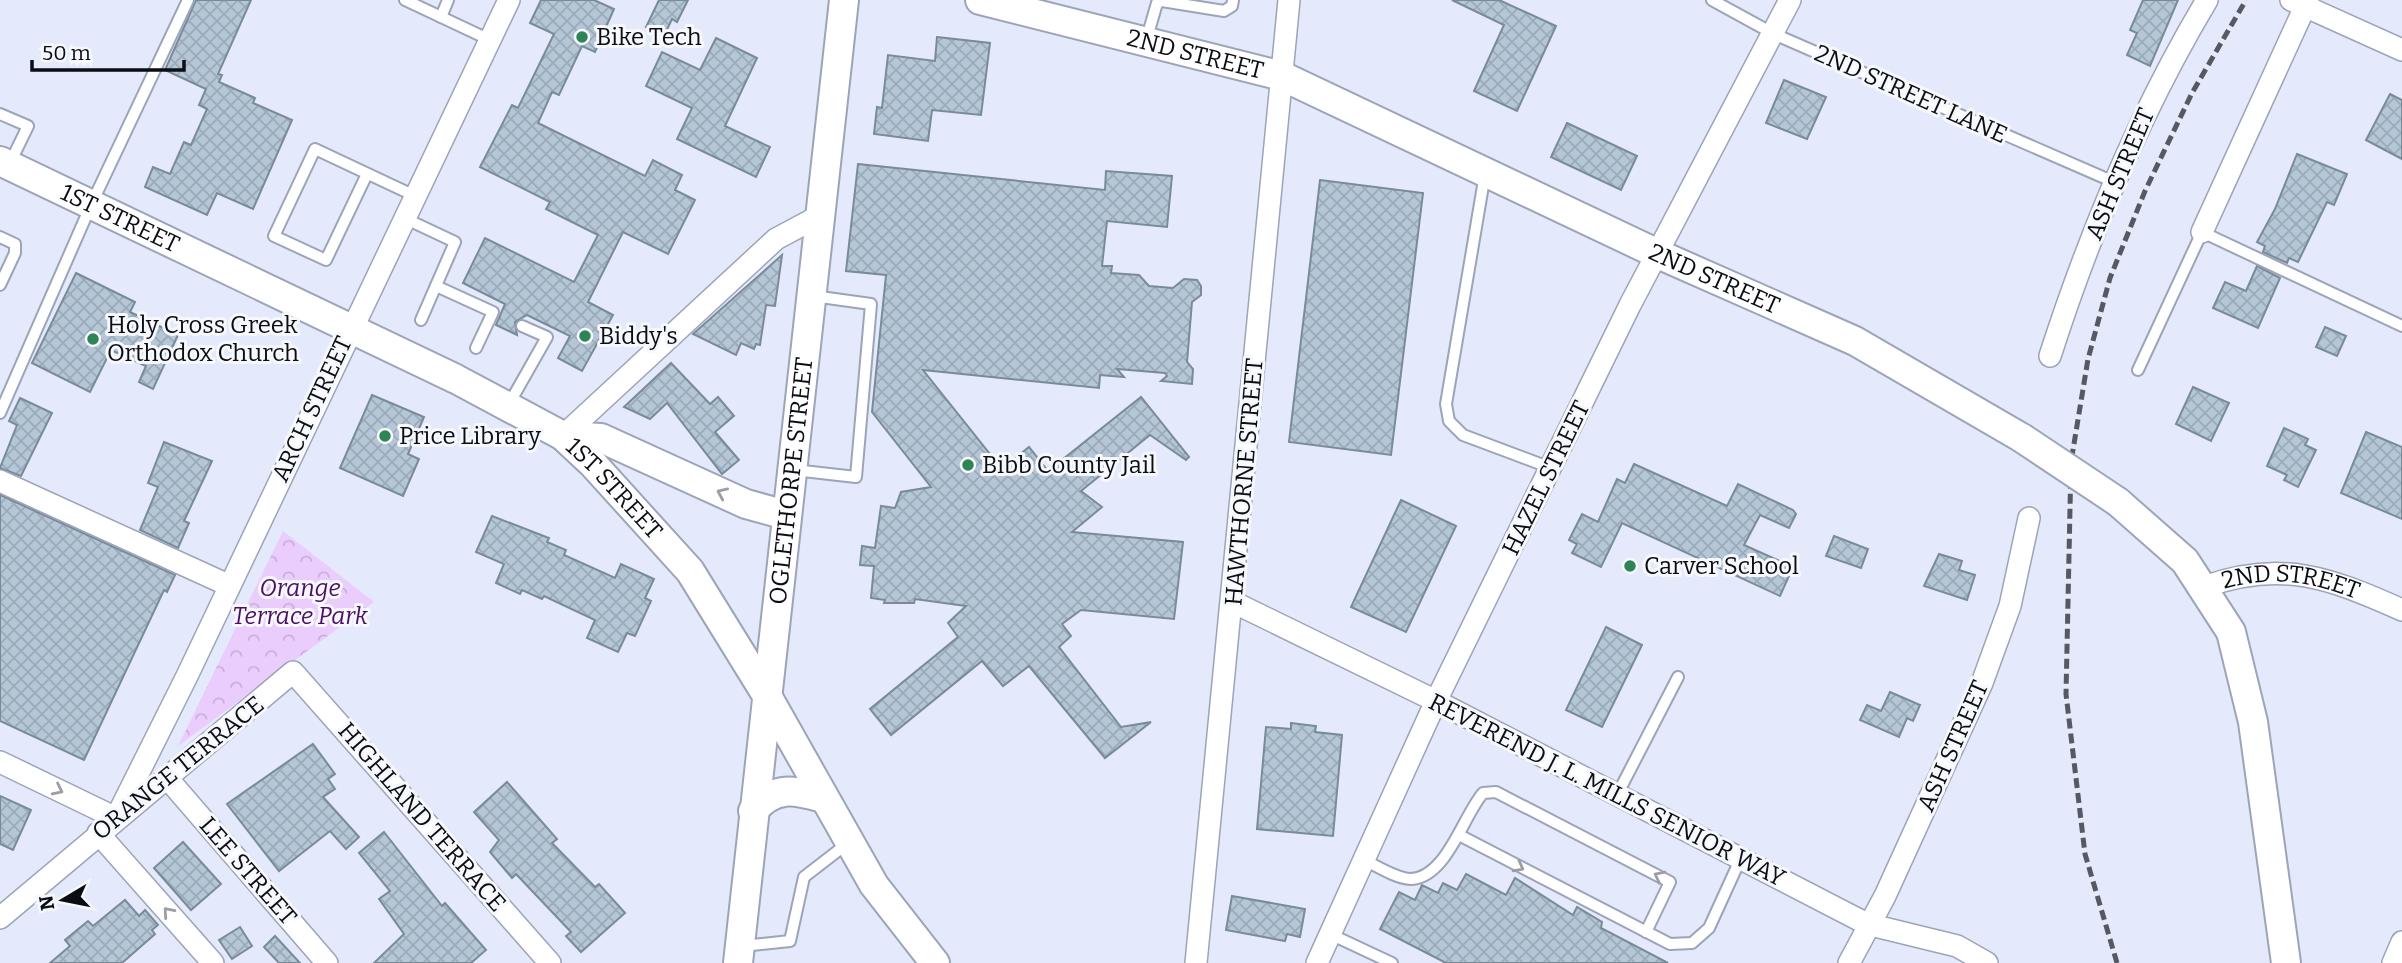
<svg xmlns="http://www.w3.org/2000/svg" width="2402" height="963" font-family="Bitter,serif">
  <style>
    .park { fill: url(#park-crowns) }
    .building { fill: url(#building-cross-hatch); stroke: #798a99; stroke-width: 2 }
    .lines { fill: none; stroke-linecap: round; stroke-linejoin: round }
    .service-casing { stroke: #9ca4b8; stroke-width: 14 }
    .minor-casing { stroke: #9ca4b8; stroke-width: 24 }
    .tertiary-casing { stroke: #9ca4b8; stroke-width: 32 }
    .service { stroke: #fff; stroke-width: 10 }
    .minor { stroke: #fff; stroke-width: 21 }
    .tertiary { stroke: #fff; stroke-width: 28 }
    .rail { stroke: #555963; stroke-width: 5; stroke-dasharray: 10 5; stroke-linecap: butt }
    .tertiary-bridge-casing { stroke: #9ca4b8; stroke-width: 32; stroke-linecap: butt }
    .tertiary-bridge { stroke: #fff; stroke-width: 28 }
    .oneway { stroke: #9d9ea1 }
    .poi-dot { fill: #2f8457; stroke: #f6f8fc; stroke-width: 2.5 }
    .labels { text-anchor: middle; stroke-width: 6; stroke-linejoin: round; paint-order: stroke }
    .poi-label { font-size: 24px; fill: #0a0d14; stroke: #f6f8fc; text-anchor: start }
    .street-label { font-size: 24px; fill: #0a0d14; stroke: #f6f8fc }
    .park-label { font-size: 24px; font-style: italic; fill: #4d0c66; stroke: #f6f8fc }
  </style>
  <defs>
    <pattern id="park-crowns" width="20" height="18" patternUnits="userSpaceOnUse" patternTransform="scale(1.75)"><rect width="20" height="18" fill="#ebcdfd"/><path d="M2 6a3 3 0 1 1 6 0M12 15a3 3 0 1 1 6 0" fill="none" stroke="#c8afd8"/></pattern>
    <pattern id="building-cross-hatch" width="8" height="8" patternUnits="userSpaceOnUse" patternTransform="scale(1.75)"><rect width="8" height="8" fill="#b5c7d7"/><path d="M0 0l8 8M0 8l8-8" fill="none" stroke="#9aaab8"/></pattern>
  </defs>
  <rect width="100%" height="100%" fill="#e4eafb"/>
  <!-- park -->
  <path class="park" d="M283,531l91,71 -196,144z"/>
  <!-- building -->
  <g class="building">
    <path d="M196,0h55l-33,74 4,1 -3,7 36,16 -2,5 39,17 -39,89 -36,-16 -10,22 -62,-28 8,-20 17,7 14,-32 7,3 16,-36 -8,-4 7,-16 -41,-19z"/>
    <path d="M541,0h53l20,9 -19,43 -13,-6 -23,49 -7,-3 -14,31 107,53 8,-16 29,15 -7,15 20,10 -27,54 -45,-22 -35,70 25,13 -31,56 -24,-13 12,-22 -43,-21 -12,7 2,13 -21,-10 9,-21 -42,-21 22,-45 89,44 24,-47 -52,-26 4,-7 -70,-35 32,-62 6,3 36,-74 -24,-11z"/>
    <path d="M659,0h29l-11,22 -5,-3 -8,17 -18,-9z"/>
    <path d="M1452,0h47l57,26 -39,85 -43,-20 30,-66z"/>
    <path d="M2143,0h35l-28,66 -23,-11 10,-22 -7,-3z"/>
    <path d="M937,37l53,6 -9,72 -49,-5 -4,31 -54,-7 3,-27 5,1 6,-53 47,6z"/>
    <path d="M716,38l41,20 -32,68 45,21 -14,30 -79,-38 15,-31 -46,-22 16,-34 38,18z"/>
    <path d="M1784,80l42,17 -19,42 -41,-16z"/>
    <path d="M2390,94l12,6v59l-36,-19z"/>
    <path d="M1567,123l70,33 -16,34 -70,-33z"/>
    <path d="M2297,154l50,20 -13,31 -7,-3 -29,60 -9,-4 -2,5 -24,-11 2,-6 -8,-4 18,-33z"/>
    <path d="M858,164l247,26 1,-19 66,5 -5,51 -60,-6 -5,45h10l-1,7 28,2 10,11 24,2 11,-9 13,1 4,6v9l-9,7 -5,60 6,7 -1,15 -31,-3 6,-5 -2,-3 -48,-4 7,8 -24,-2 -1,13 -176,-18 79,99 27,-22 19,24 93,-74 48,60 -3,3 -36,-25 -69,56 21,16 -30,25 111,10 -9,77 -93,-9 -19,14 9,12 -12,11 62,80 30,-5 -46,36 -76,-92 -26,20 -21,-25 -91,74 -21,-26 88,-72 -10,-14 18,-17 -51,-7 -1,4h-30l1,-3 -14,-2 3,-32 -14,-1 2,-19 13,2 6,-42 14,2 6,-16 30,-5 -59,-75 14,-137 -40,-4z"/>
    <path d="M1320,180l103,13 -32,262 -102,-13z"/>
    <path d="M782,255l-7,51 -9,-1 -6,40 -4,-1 -2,5 -13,-6 -5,12 -43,-21z"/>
    <path d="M2257,266l23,12 -22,50 -45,-20 12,-26 21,9z"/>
    <path d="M76,273l59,29 -5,10 48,23 -25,54 -14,-7 7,-16 -35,-16 -21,42 -58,-29z"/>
    <path d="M2325,327l21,9 -9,20 -21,-9z"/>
    <path d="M671,363l39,41 8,-7 16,19 -19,16 24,28 -17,14 -55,-71 -17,16 -26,-12z"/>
    <path d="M2193,387l36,16 -18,38 -35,-17z"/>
    <path d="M372,395l52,22 -16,37 11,5 -16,37 -63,-28z"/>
    <path d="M20,398l32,15 -31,63 -21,-8 17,-43 -8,-4z"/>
    <path d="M2284,428l24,11 -3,6 11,5 -18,37 -14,-7 3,-5 -20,-9z"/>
    <path d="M2366,432l36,15v72l-61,-26z"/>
    <path d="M164,442l48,19 -28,60 5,2 -11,25 -38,-18 18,-43 -10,-4z"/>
    <path d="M1634,464l93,42 11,-22 55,26 3,4 -7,14 -29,-13 -16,30 49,22 -13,29 -158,-73 -21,44 -29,-14 5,-9 -8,-4 13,-26 16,8 19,-43 8,4z"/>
    <path d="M0,495l175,80 -8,17 -3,-2 -80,170 -84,-39z"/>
    <path d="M1401,500l55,26 -50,106 -55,-25z"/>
    <path d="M492,516l57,22 -2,4 19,8 -2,5 51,23 6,-14 33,15 -9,19 6,3 -16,35 -8,-3 -9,19 -31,-14 8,-18 -51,-24 -2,3 -20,-9 -2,4 -24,-11 8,-19 -28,-12z"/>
    <path d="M1834,536l34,13 -7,19 -35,-12z"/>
    <path d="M1939,554l23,7 -3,9 16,5 -8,25 -43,-14z"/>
    <path d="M1606,627l36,18 -40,82 -36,-17z"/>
    <path d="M1890,692l30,13 -7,16 -6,-3 -8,19 -39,-17 7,-15 14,6z"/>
    <path d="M1291,723l25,3 -1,6 27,3 -9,101 -76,-7 9,-102 25,2z"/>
    <path d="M313,744l22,30 -7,5 7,10 -12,8 36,40 -13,12 -16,-18 -51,40 -52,-67z"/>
    <path d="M507,782l50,57 -5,4 43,44 4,-3 26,29 -44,39 -15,-16 5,-4 -55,-58 -4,4 -22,-26 9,-12 -25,-28z"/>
    <path d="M0,796l31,14 -18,40 -13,-6z"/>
    <path d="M384,832l58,74 3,-3 41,47 -15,13h-97l30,-29 -25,-35 11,-8 -31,-38z"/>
    <path d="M183,842l38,42 -30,26 -37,-42z"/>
    <path d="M1466,874l40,21 9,-17 58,37 4,-8 25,15 -1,6 67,35h-222l-66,-34 19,-37 16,8 7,-15 16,8 5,-10 14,7z"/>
    <path d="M1232,896l73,13 -5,28 -13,-3 -2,7 -59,-11z"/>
    <path d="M125,900l14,16 6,-6 13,15 -6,5 3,4 -33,29h-72l20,-17 -5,-6 23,-19 5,5z"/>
    <path d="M240,927l12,19 -20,13 -13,-19z"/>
    <path d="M275,936l25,27h-21l-15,-16z"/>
  </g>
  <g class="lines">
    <defs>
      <g id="service">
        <path d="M405,0l85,40"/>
        <path d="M1712,0l62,34 340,148"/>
        <path d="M441,17l7,-17"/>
        <path d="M1146,41l11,-38 5,-2 62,10 8,-5 1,-6"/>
        <path d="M0,114l28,12 -18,37"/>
        <path d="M367,174l-41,86 -52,-24 41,-87 100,47"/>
        <path d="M1485,174l-39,230 3,17 14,14 88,33"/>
        <path d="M404,218l51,24 -34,78"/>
        <path d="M0,237l15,7v9l-15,32"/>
        <path d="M436,286l57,26 -17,36"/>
        <path d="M2138,370l64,-138 200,94"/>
        <path d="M509,404l38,-67 -25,-11"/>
        <path d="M0,413l91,-208 97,-205"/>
        <path d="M794,470l62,7 15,-173 -58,-8"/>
        <path d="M1617,795l61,-118"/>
        <path d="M1459,835l211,109 22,-1 17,-15 31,-68"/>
        <path d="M1364,860c13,6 31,18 46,19 36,0 53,-63 73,-86l13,-1 174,90 -24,50"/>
        <path d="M1330,934l62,29"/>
        <path d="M742,946l48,-5 14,-64 44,-34"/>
      </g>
      <g id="minor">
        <path d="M2291,0l111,50"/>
        <path d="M2202,232l106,-232"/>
        <path d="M2050,356c40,-124 90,-244 157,-356"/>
        <path d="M563,436l213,-197 45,-24"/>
        <path d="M0,481l228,104"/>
        <path id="s1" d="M2204,587c78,-28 126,-9 198,23"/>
        <path d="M1233,602l203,99 431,223 90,22 30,17"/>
        <path d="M0,762l116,56"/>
        <path d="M168,779l159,184"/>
        <path d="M116,818l71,-142 322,-676"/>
        <path d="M98,833l115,130"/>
        <path d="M0,918l293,-246 257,291"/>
        <path d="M1196,963l93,-963"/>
        <path d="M1317,963l119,-262 194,-396 160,-305"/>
        <path d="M1849,963l36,-67 97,-213 28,-77 19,-88"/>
        <path d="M2393,963l9,-21"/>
      </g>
      <g id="tertiary">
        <path id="s2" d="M980,0l302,76 376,178 197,87 167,97"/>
        <path id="s3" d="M0,161l456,218 107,57 30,28 97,107 76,123 108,191 61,78"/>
        <path d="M563,436l38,2 145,66 40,11"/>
        <path d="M2118,502l67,59 46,71 22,90 33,241"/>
        <path d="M753,811c22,-26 41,-21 70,-13"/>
        <path id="s4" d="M738,963l106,-963"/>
      </g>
    </defs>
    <!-- service casing -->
    <use href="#service" class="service-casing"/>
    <!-- minor casing -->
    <use href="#minor" class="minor-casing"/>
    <!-- tertiary casing -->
    <use href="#tertiary" class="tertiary-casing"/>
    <!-- service -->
    <use href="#service" class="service"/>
    <!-- minor -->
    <use href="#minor" class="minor"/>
    <!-- tertiary -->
    <use href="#tertiary" class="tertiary"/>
    <!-- rail -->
    <path class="rail" d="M2117,963l-32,-109 -19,-160 5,-232 17,-103 22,-81 35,-87 47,-98 54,-93"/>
    <defs>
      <path id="tertiary-bridge" d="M2022,438l96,64"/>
    </defs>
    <!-- tertiary-bridge casing -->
    <use href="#tertiary-bridge" class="tertiary-bridge-casing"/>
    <!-- tertiary-bridge -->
    <use href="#tertiary-bridge" class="tertiary-bridge"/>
  </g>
  <!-- one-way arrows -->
  <defs><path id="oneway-chevron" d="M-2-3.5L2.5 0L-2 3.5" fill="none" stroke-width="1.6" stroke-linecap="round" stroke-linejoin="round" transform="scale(1.75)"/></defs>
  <g class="oneway">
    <use href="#oneway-chevron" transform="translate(722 493) rotate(-156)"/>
    <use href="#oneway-chevron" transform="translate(58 790) rotate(26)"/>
    <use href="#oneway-chevron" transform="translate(1519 867) rotate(28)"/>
    <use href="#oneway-chevron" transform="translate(1659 876) rotate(-153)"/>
    <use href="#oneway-chevron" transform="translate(168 912) rotate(-131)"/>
  </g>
  <!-- markers -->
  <g class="poi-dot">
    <circle cx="582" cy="37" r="7"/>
    <circle cx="585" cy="336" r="7"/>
    <circle cx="93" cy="339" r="7"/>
    <circle cx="385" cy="436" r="7"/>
    <circle cx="968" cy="465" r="7"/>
    <circle cx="1630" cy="566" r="7"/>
  </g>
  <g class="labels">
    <!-- poi labels -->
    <g class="poi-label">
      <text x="596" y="45">Bike Tech</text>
      <text x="107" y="333">Holy Cross Greek<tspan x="107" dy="28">Orthodox Church</tspan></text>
      <text x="599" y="344">Biddy's</text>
      <text x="399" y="444">Price Library</text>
      <text x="982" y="473">Bibb County Jail</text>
      <text x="1644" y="574">Carver School</text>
    </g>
    <!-- street labels -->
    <g class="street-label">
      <text dy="8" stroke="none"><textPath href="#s2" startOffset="222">2ND STREET</textPath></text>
      <text transform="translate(1911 94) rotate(24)" y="8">2ND STREET LANE</text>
      <text transform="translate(2120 174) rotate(-67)" y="8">ASH STREET</text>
      <text dy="8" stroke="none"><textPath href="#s3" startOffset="133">1ST STREET</textPath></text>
      <text dy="8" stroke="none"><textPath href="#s2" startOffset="789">2ND STREET</textPath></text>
      <text transform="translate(312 409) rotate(-65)" y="8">ARCH STREET</text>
      <text transform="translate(1546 478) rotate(-64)" y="8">HAZEL STREET</text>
      <text dy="8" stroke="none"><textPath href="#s4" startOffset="485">OGLETHORPE STREET</textPath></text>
      <text transform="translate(1244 482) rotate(-85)" y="8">HAWTHORNE STREET</text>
      <text dy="8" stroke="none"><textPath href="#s3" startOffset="700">1ST STREET</textPath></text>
      <text dy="8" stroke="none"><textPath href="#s1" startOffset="89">2ND STREET</textPath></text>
      <text transform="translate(1953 746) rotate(-66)" y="8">ASH STREET</text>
      <text transform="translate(178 768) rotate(-39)" y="8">ORANGE TERRACE</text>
      <text transform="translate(1607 790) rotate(27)" y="8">REVEREND J. L. MILLS SENIOR WAY</text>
      <text transform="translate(422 817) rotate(49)" y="8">HIGHLAND TERRACE</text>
      <text transform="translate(248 871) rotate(49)" y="8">LEE STREET</text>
    </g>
    <!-- park labels -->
    <g class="park-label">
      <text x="300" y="596">Orange<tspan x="300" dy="28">Terrace Park</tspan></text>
    </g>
  </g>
  <!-- north arrow -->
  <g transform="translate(63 900) rotate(260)" stroke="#f6f8fc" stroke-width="5" paint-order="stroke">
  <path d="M0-5L12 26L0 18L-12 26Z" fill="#0a0d14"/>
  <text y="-10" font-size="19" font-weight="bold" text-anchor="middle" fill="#0a0d14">N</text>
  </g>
  <!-- scale -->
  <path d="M32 60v10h152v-10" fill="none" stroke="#0a0d14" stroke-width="3.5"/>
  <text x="42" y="60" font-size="21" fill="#0a0d14" stroke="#f6f8fc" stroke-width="5" paint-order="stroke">50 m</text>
</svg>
